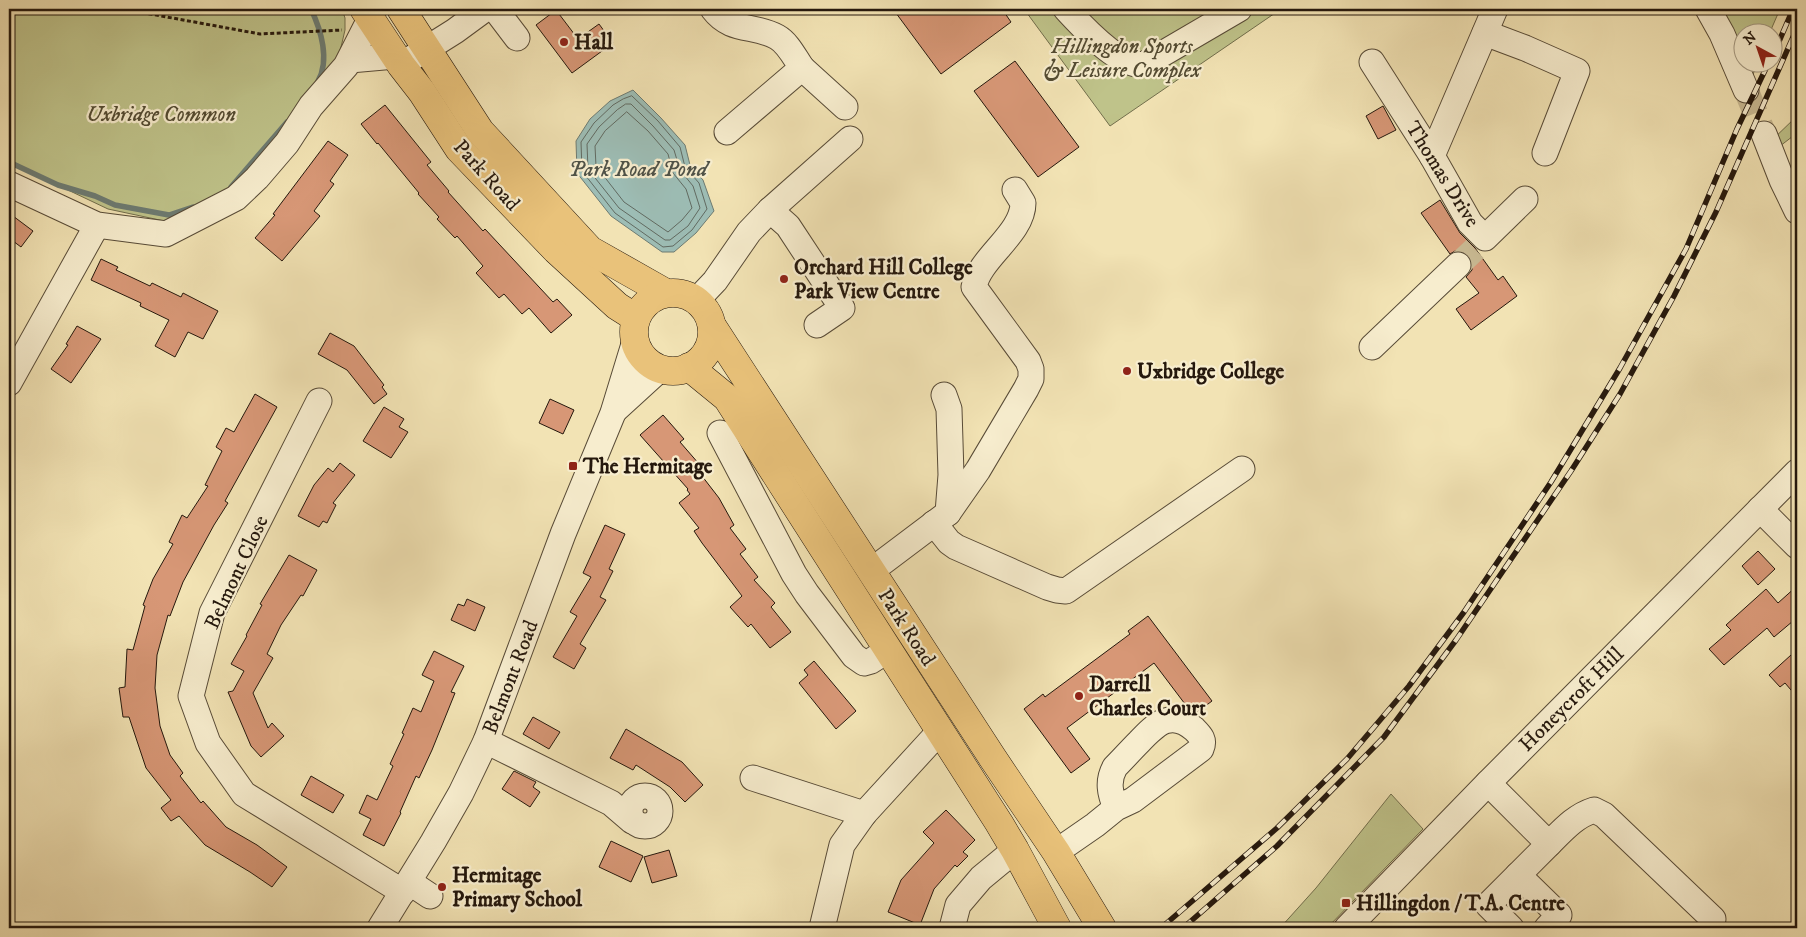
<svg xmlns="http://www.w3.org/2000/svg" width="1806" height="937" font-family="'IM FELL DW Pica',serif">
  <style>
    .green { fill: #bfc38a; stroke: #726e4c }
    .water { fill: #9dbdb5; stroke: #6d7b72 }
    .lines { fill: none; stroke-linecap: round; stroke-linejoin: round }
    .shore { stroke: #616a61; stroke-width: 1 }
    .stream { stroke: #6d7b72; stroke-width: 5.5 }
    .building { fill: #d79776; stroke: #25180d }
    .minor-tunnel { stroke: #c9ba93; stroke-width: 25; stroke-dasharray: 25 12; stroke-linecap: butt }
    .minor-casing { stroke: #584b37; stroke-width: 27 }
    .major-casing { stroke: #25180d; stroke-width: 29 }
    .path { stroke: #25180d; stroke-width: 3; stroke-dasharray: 4 2.5; stroke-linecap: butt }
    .minor { stroke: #f7edce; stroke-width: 25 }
    .major { stroke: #e9c27a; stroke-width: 28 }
    .rail-casing { stroke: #25180d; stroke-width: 5.5 }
    .rail { stroke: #f7edce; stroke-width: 4; stroke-dasharray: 11; stroke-linecap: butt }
    .poi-dot { fill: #8f2418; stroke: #f7edce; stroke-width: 2 }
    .labels { text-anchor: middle; stroke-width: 4.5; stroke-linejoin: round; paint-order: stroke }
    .poi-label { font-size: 21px; font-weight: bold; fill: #25180d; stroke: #f7edce; text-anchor: start }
    .park-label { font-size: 21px; font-style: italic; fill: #534b32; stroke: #f7edce }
    .street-label { font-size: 21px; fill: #25180d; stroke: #f7edce }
    .water-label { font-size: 22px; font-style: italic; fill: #4f5248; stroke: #f7edce }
  </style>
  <rect width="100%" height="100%" fill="#f2e3b4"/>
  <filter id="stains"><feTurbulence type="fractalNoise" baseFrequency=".004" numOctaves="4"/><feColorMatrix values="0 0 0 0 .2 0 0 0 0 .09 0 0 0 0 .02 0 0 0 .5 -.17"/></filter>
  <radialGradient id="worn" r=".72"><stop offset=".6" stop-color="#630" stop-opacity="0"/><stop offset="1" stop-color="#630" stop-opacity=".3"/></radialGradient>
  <!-- green -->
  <g class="green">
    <path d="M9,9h333l3,9v12l-7,30 -81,118 -88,44 -61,-13 -99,-47z"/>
    <path d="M1024,9h257l-171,117z"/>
    <path d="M1713,9h67l-10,23h-26v30l14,1 -12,27z"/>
    <path d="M1797,116v17l-26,20 -3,-9z"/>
    <path d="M1391,794l32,35 -96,99h-47l36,-40z"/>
  </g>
  <!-- water -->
  <path class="water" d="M633,90l28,28 24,27 5,20 13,15 11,31 -18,22 -22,19h-12l-51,-36 -34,-43 -1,-32 14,-22 20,-18z"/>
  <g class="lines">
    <!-- shore -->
    <g class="shore">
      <path d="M632,96l26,25 22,26 5,20 14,16 8,26 -15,21 -19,16 -10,1 -48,-34 -33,-42 -1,-29 13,-19 19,-18 10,-6z"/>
      <path d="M626,104h5l22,22 21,24 6,20 13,16 7,22 -12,18 -18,14h-5l-46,-32 -31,-39 -1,-25 12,-17 18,-17z"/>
      <path d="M627,112l21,19 20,23 5,19 13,16 6,19 -10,12 -14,12 -44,-30 -28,-36 -1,-20 10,-15z"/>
    </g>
    <!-- stream -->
    <g class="stream">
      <path d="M311,9c10,21 19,51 7,72"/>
      <path d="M9,162l49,23 37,11 20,9 54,10 24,-8"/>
      <path d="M231,187l56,-65"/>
    </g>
  </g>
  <!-- building -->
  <g class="building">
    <path d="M893,9h109l9,13 -70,52z"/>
    <path d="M556,10l22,29 21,-15 14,19 -41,30 -36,-48z"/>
    <path d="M1015,61l64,86 -41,30 -64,-86z"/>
    <path d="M385,105l46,57 -4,3 22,26 -1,1 35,39 2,-2 68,73 4,-3 15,16 -21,18 -22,-25 -7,6 -18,-20 -5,4 -23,-25 7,-7 -26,-30 -2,2 -18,-19 2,-2 -21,-23 1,-1 -41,-50 -1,1 -16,-20z"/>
    <path d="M1383,106l13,24 -18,9 -12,-23z"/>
    <path d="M328,141l20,14 -18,26 4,3 -20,27 6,5 -38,45 -27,-23 20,-23 -2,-1z"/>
    <path d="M1440,200l20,33 15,15 23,32 5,-4 14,20 -46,34 -15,-21 23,-16 -13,-16 6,-7v-9l-4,-6 -6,-4h-7l-5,3 -29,-41z"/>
    <path d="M9,213l24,18 -12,16 -12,-9z"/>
    <path d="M101,259l17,8 -2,3 34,16 2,-3 29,14 2,-4 35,18 -15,28 -15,-7 -13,25 -20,-11 14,-26 -29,-14 1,-3 -50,-23z"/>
    <path d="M77,326l24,13 -30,44 -20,-14 17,-24 -2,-1z"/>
    <path d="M330,333l24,13 30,39 -2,2 5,7 -13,10 -27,-34 -29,-16z"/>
    <path d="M255,394l22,13 -52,94 3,2 -14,22 -31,57 -13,34 -2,-1 -11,40 -2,33 5,38 10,29 13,18 -3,3 21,27 2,-2 23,26 31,18 30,22 -15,20 -22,-15 -45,-27 -26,-29 -8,5 -10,-13 10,-8 -25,-32 -17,-51h-6l-4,-29 6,-1 2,-38 6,1 12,-44 -2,-1 10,-26 20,-35 -4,-2 13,-27 5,3 21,-32 -3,-1 17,-34 -6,-4 10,-19 8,4z"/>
    <path d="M550,399l24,11 -11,24 -24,-11z"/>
    <path d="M384,407l20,12 -5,8 9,5 -17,26 -28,-17z"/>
    <path d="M663,415l21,24 -4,3 26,30 -4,4 17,22 15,27 -4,3 16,21 -6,5 18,23 -4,3 21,23 -4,4 20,25 -21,16 -19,-24 -3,3 -18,-20 12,-11 -40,-53 -8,-12 5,-3 -20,-25 11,-9 -3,-4 1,-1 -48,-54z"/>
    <path d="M340,463l15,12 -22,28 3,2 -9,18 -4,-2 -4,6 -21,-11 16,-31 14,-17 5,4z"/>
    <path d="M605,525l20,9 -16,35 4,2 -13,26 6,3 -26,44 6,4 -12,21 -21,-12 24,-41 -7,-4 21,-35 -8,-4z"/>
    <path d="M1758,551l17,18 -17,16 -16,-19z"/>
    <path d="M289,555l28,15 -14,26 -2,-1 -20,30 -14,29 6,4 -20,35 15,35 4,-5 12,13 -23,21 -10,-11 -23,-54 5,-1 11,-20 -13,-7 16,-28 -1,-1 16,-30 -2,-1z"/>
    <path d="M1797,586v27l-6,6 2,2 -19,16 -7,-9 -43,37 -15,-16 22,-19 -5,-5 40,-36 12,14z"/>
    <path d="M467,599l18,8 -10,24 -24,-11 7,-16 6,2z"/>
    <path d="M1148,616l64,85 -16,12 -8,-5 -34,-45 -87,65 23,31 -19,14 -47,-64 19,-15 2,3 85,-63 -2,-3z"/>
    <path d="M434,651l30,15 -13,26 4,1 -23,57 -13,28 -3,-2 -16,36 1,1 -17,33 -21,-11 8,-16 -12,-6 8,-18 10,5 16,-34 -3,-2 14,-30 -2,-1 11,-25 8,4 13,-31 -12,-6z"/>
    <path d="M1791,655l6,7v35l-12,-14 -5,4 -11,-12z"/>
    <path d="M814,661l42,50 -20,18 -37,-46 9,-8 -4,-5z"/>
    <path d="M533,717l27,15 -11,17 -26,-15z"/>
    <path d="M626,729l56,33 21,23 -18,17 -15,-15 -34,-22 -3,5 -23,-12z"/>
    <path d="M514,771l22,11 -3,5 7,5 -10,15 -28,-18z"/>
    <path d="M311,776l33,19 -11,18 -32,-18z"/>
    <path d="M946,810l29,30 -12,12 5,4 -11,11 -2,-2 -21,24 -14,36 -32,-13 13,-32 33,-37 -11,-11z"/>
    <path d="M611,841l32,15 -12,26 -32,-15z"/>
    <path d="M669,850l8,26 -25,7 -8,-26z"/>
  </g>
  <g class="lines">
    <!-- minor-tunnel -->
    <g class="minor-tunnel">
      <path d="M1746,90l18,44"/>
      <path d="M1458,265l17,-16"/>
    </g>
    <defs>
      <g id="minor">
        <path d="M495,9l22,29"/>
        <path d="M713,9c18,24 41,15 64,28 11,6 18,21 25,31l-75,64"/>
        <path d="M1066,9c16,17 54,60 79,55l94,-55"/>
        <path d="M1708,9l14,25 24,56"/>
        <path d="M1485,33l40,15 52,23 -32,82"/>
        <path d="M350,60l45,-4"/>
        <path d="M1372,62l60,94 38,67 15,15 40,-39"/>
        <path d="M401,65l54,-34 30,-22"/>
        <path d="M802,68l43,39"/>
        <path d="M1764,134l18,46 15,31"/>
        <path d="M1432,156l63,-147"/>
        <path d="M9,184l88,41 69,9 70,-36 21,-20 30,-35 24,-37 35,-40 24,-47"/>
        <path d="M770,210l18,16 54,82 -25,17"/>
        <path d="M697,300l18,-19 34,-49 21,-22 80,-71"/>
        <path d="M1372,347l86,-82"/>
        <path d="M9,383l88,-158"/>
        <path d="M944,395l5,14 2,66 -3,38"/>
        <path d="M319,401l-107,212 -21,83 17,47 36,51 159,98"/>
        <path d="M614,411l46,-42"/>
        <path d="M720,433l74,141 13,20 47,62 10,7 7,-2 17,-11"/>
        <path d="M1760,509l37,37"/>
        <path d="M934,523l15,19 7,5 91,40 10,3 9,1 176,-122"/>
        <path d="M871,571l77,-58 30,-43 48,-81 5,-10v-10l-3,-8 -54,-74c5,-29 49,-53 49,-84l-8,-13"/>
        <path d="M486,741l125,62 21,18"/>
        <path d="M753,778l111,36"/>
        <path d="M1488,783l61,61c14,-14 26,-28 45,-34l10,5 109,104"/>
        <circle cx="645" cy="811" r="15"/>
        <path d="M1056,852l39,-27 21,-17c-6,-14 -9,-27 -1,-41 8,-8 16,-17 24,-25 17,-18 32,-33 55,-13 7,7 11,11 7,20l-68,51 -17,8"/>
        <path d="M1518,875l41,40 -12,13"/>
        <path d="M409,882l21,14"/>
        <path d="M380,928l53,-86 28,-49 25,-52 77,-207 50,-121 22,-72"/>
        <path d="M822,928l20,-83 22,-31 75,-82"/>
        <path d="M952,928l6,-23 23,-27 34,-28"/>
        <path d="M1347,928l141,-145 309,-311"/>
        <path d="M1511,928l-23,-23 61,-61"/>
      </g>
      <g id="major">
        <path d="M364,9l37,56 21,27 37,57 97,101 61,56 19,12"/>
        <path d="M401,9l79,122 110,119 76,43"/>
        <circle cx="673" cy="332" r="39"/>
        <path d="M712,326l280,431 64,95 46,76"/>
        <path d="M689,367l38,31 272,425 16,27 42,78"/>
      </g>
    </defs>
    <!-- minor casing -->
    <use href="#minor" class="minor-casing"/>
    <!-- major casing -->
    <use href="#major" class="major-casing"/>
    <!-- path -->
    <path class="path" d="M123,9l137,25 82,-4"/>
    <!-- minor -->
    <use href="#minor" class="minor"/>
    <!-- major -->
    <use href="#major" class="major"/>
    <defs>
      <g id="rail">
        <path d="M1774,53l19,-44"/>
        <path d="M1161,928l116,-100 70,-69 62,-73 55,-74 87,-130 69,-114 66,-119 51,-120 32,-67"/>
        <path d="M1183,928l94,-82 107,-109 72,-97 115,-169 49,-77 54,-98 42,-84 81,-184"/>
      </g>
    </defs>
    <!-- rail casing -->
    <use href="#rail" class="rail-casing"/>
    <!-- rail -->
    <use href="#rail" class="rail"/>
  </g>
  <!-- markers -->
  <g class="poi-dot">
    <circle cx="564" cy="42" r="5"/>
    <circle cx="784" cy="279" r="5"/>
    <circle cx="1127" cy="371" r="5"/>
    <rect x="568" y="461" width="10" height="10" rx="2.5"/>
    <circle cx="1079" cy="696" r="5"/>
    <circle cx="442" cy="887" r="5"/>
    <rect x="1341" y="898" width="10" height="10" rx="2.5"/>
  </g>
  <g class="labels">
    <!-- poi labels -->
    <g class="poi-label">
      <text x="574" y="49">Hall</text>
      <text x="794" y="274">Orchard Hill College<tspan x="794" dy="24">Park View Centre</tspan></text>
      <text x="1137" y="378">Uxbridge College</text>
      <text x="583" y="473">The Hermitage</text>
      <text x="1089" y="691">Darrell<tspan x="1089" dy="24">Charles Court</tspan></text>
      <text x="452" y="882">Hermitage<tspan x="452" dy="24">Primary School</tspan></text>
      <text x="1356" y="910">Hillingdon / T.A. Centre</text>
    </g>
    <!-- park labels -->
    <g class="park-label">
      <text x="1122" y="53">Hillingdon Sports<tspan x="1122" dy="24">&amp; Leisure Complex</tspan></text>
      <text x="161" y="121">Uxbridge Common</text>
    </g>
    <!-- street labels -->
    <g class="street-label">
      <text transform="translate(1443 174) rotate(58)" y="7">Thomas Drive</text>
      <text transform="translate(487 175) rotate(48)" y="7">Park Road</text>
      <text transform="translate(236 572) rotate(-65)" y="7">Belmont Close</text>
      <text transform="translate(907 627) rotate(57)" y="7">Park Road</text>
      <text transform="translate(510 677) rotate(-69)" y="7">Belmont Road</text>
      <text transform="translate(1571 699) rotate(-45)" y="7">Honeycroft Hill</text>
    </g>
    <!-- water labels -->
    <g class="water-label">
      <text x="638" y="176">Park Road Pond</text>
    </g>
  </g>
  <!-- margin -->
  <rect width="1806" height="937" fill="none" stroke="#f2e3b4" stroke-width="30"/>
  <rect x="10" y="10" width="1786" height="917" fill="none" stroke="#25180d" stroke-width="2.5"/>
  <rect x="15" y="15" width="1776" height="907" fill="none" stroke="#25180d"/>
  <!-- north arrow -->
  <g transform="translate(1758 48) rotate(320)"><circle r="24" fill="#f7edce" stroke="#a39881"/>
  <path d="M0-4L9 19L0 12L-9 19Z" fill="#8f2418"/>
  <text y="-8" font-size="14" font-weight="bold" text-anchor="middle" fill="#25180d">N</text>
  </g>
  <rect width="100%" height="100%" filter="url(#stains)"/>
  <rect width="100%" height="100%" fill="url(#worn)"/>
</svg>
